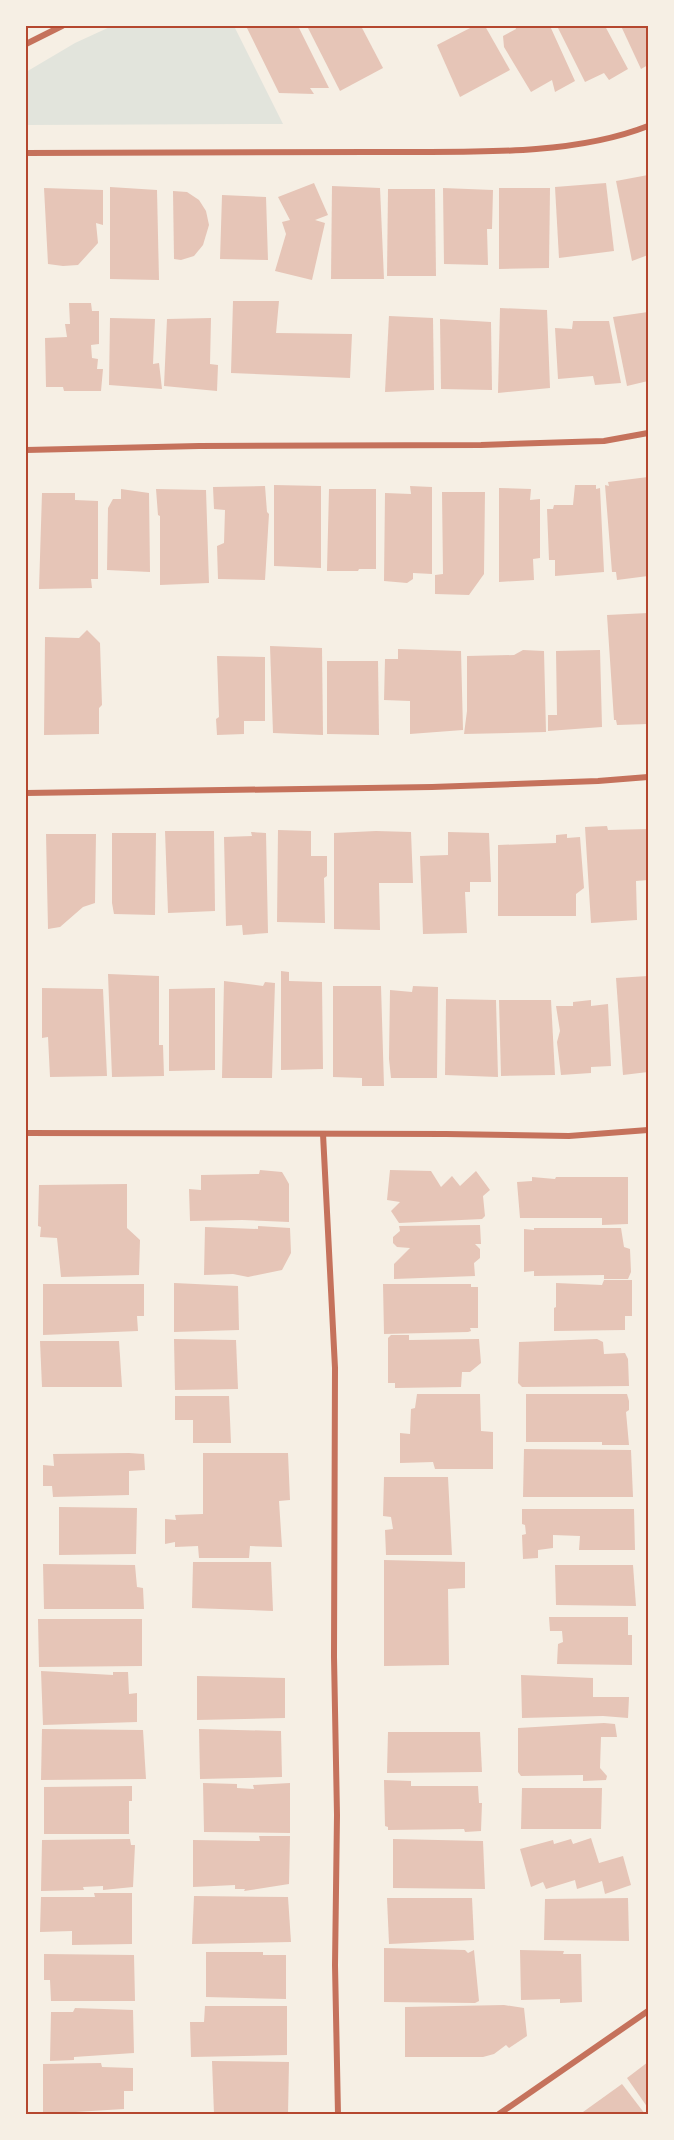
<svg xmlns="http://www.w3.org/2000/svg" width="674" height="2140" font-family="'Public Sans',sans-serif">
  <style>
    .green { fill: #e2e4dc }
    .building { fill: #e6c5b7 }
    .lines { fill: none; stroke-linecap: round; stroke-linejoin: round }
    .minor { stroke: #c5725c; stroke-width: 6 }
    .neatline { fill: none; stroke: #b5482f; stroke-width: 2 }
  </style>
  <rect width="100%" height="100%" fill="#f6efe4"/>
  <!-- green -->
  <path class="green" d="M112,26h122l49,98 -256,1 -1,-53 49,-29z"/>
  <!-- building -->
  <g class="building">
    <path d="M246,26h52l31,62h-19l4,6 -35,-1z"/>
    <path d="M307,26h54l22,42 -43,23z"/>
    <path d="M474,26h11l25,44 -50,27 -23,-52z"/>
    <path d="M515,26h35l25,55 -20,11 -3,-12 -21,12 -27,-45 -1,-11 13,-7z"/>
    <path d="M557,26h48l23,43 -19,11 -5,-7 -19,9z"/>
    <path d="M621,26h27v39l-7,4z"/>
    <path d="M648,175v80l-16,6 -16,-80z"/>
    <path d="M314,183l14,32 -13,5 10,3 -13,57 -37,-9 11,-37 -4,-12 8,-2 -12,-23z"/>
    <path d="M606,183l8,68 -55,7 -4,-71z"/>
    <path d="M332,186l48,2 4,91h-53z"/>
    <path d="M110,187l47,3 2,90 -49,-1z"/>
    <path d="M44,188l59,2v35l-7,-2 2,20 -20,22 -15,1 -15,-2z"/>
    <path d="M443,188l50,2 -1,39h-5l1,36 -44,-1z"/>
    <path d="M499,188h51l-1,80 -50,1z"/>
    <path d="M388,189h47l1,87h-49z"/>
    <path d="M173,191l14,1 12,8 7,11 3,14 -6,20 -9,11 -13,4 -7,-1z"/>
    <path d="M222,195l44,2 2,63 -48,-1z"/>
    <path d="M233,301h46l-3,32 76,1 -2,44 -119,-5z"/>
    <path d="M69,303h22l1,8h7v33l-8,1 1,13 6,1 -1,10h6l-2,22h-37l-1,-4h-17l-1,-49 22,-1 -2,-13h5z"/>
    <path d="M500,308l47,2 3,78 -52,5z"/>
    <path d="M648,312v69l-21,5 -14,-69z"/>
    <path d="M389,316l44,2 1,72 -49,2z"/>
    <path d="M110,318l45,1 -2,45 6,-1 3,26 -53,-4z"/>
    <path d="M211,318l-1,46 8,1 -1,26 -53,-5 3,-67z"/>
    <path d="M440,319l51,3 1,68 -51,-1z"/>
    <path d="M573,321h36l12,62 -26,2 -2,-9 -35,3 -3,-51 17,1z"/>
    <path d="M648,477v99l-31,4 -1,-8h-4l-7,-87 4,1 -1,-4z"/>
    <path d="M274,485l47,1v82l-47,-2z"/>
    <path d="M575,485h21v4l4,-1 4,84 -49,4v-16h-6l-2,-51h6l1,-4h19z"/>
    <path d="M265,486l2,26 2,2 -4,66 -47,-1 -1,-33 7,-3 1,-33 -11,-1 -1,-22z"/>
    <path d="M410,486l22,1v87l-19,-1v6l-6,4 -23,-2 1,-88 26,1z"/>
    <path d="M499,488l32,1 -1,11 10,-1v59l-7,1 1,21 -35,2z"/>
    <path d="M121,489l28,4 1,79 -43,-2 1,-62 5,-9h8z"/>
    <path d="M156,489l50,1 3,93 -49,2v-69l-2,-1z"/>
    <path d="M329,489h47v80h-17l-1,2h-31z"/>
    <path d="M442,492h43l-1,82 -15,21 -34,-1v-19l8,-1z"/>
    <path d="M42,493h33v7l23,1v78h-7l1,9 -53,1z"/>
    <path d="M648,613v111l-31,1 -1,-5h-2l-7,-105z"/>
    <path d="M87,630l13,13 2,62 -3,3v26l-55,1 1,-98 34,1z"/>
    <path d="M270,646l52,2 1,87 -50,-2z"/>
    <path d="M398,649l63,2 2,79 -53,4v-33l-26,-1 1,-41h13z"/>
    <path d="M523,650l21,1 2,81 -82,2 3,-23v-55l47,-1z"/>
    <path d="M600,650l2,77 -54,4v-16h9l-1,-64z"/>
    <path d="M217,656l48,1v64h-21v13l-27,1 -1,-16 3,-2z"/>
    <path d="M327,661h51l1,74 -52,-1z"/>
    <path d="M607,826l1,4 40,-1v51l-12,1 1,39 -46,3 -6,-96z"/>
    <path d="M278,830l33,1v25h16v20l-3,2 1,45 -48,-1z"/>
    <path d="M165,831h49l1,80 -47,2z"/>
    <path d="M376,831l35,1 2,51h-34l1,47 -46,-1v-96z"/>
    <path d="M251,832l15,1 2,100 -25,2 -1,-10 -16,1 -2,-89 28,-1z"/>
    <path d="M448,832l41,1 2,49h-21v10h-5l2,41 -44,1 -3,-78 28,-1z"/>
    <path d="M112,833h44l-1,82 -41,-1 -2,-11z"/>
    <path d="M46,834h50l-1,69 -12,4 -23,20 -12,2z"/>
    <path d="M567,834v4l13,-1 4,51 -8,6v22h-78v-71l58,-2v-8z"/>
    <path d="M281,971l8,1v9l33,1 1,87 -42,1z"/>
    <path d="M108,974l51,2v69h4l1,31 -52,1z"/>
    <path d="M648,976v96l-25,3 -7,-97z"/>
    <path d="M224,981l39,5 2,-4 10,1 -3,95h-50z"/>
    <path d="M333,986h48l3,100h-22v-8l-29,-1z"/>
    <path d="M413,986l25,1 -1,91h-46l-2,-19 1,-69 22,2z"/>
    <path d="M42,988l61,1 4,87 -57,1 -2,-40 -6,1z"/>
    <path d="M215,988v82l-46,1v-82z"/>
    <path d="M446,999l50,1 2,77 -53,-2z"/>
    <path d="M499,1000h52l4,75 -54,1z"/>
    <path d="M591,1000v6l17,-2 3,62 -20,1v6l-30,2 -4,-33 3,-11 -4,-25h17v-4z"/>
    <path d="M260,1170l22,2 3,5 4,7v38l-47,-2 -52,1 -1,-32 12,1v-15l58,-1z"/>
    <path d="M390,1170l41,1 10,16 11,-11 8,10 16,-15 14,19 -7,6 2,20 -3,3 -83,4 -8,-12 9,-9 -13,-2z"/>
    <path d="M532,1177l23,2 1,-2h72v47l-26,1v-7h-82l-3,-36 15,-1z"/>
    <path d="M127,1184v44l13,12 -1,35 -78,2 -4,-39 -17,-1 1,-10 -3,-1 1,-41z"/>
    <path d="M480,1225l1,19h-6l5,5v9l-6,5 1,13 -81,3v-15l16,-16 -13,-1 -4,-4v-6l7,-6 -1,-5z"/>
    <path d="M258,1226l32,2 1,25 -9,17 -34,7 -15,-3 -29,1 1,-48 53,2z"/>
    <path d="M534,1228h87l3,19 6,2 1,23 -3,7h-24v-4l-70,1v-5l-10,1v-43l10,1z"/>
    <path d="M604,1280h28v36h-7v14l-71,1v-23l2,-1v-24l46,2z"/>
    <path d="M174,1283l64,3 1,44 -65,2z"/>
    <path d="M43,1284h101v32h-7l1,15 -95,4z"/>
    <path d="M383,1284h88v3h7v41h-8l1,3 -3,1 -84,2z"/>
    <path d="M391,1335h18v5l70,-1 2,24 -11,9h-8l-1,15 -66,1v-5h-7v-45z"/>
    <path d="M174,1339l62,1 2,49 -63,1z"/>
    <path d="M597,1339l6,3 1,12 21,-1 3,6 1,27 -107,1 -4,-4 1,-41z"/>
    <path d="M40,1341h79l3,46h-80z"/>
    <path d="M417,1394h63l1,37 12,1v37h-58l-2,-7 -33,1v-30l10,1 1,-25 4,-1z"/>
    <path d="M526,1394h101l2,7v9l-3,2 3,33h-27v-3h-76z"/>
    <path d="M175,1396h54l2,47h-38v-23h-18z"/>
    <path d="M524,1449l107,1 2,47h-110z"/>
    <path d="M129,1453l15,1 1,16 -16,1v24l-76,2 -1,-11h-9v-21l11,1 -1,-12z"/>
    <path d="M203,1453h85l2,47 -11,1 3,46 -32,-1 -1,12h-50l-1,-12 -23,1v-5l-10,2v-25l11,1 -1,-5 28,-1z"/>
    <path d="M384,1477h64l4,78h-66l-1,-25 8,-1 -2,-12 -8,-1z"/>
    <path d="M59,1507l78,1 -1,46 -77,1z"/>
    <path d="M522,1509h112l1,41h-56l1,-14 -27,-1v13l-15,2v8l-15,1 -1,-24 4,-1 -1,-9 -3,-1z"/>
    <path d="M384,1560l81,2v26l-17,1 1,76 -65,1z"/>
    <path d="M193,1562h78l2,49 -81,-3z"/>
    <path d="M43,1564l92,1 2,22 6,1 1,21h-100z"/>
    <path d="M555,1565h78l3,41 -80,-1z"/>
    <path d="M549,1617h79v18h4v30l-75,-1 1,-20 5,-2 -1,-11h-12z"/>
    <path d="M38,1619h104v47l-103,1z"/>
    <path d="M41,1671l72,4v-3h15l1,22 8,-1v29l-94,3z"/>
    <path d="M521,1675l72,3v19h36l-1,21 -25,-2 -81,2z"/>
    <path d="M197,1676l88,2v40l-88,2z"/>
    <path d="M604,1723l11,1 2,13h-16l-1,31 7,8 -1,4 -23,1v-6l-62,1 -3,-4v-44z"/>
    <path d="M42,1729l101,1 3,49 -105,1z"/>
    <path d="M199,1729l82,2 1,46 -82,2z"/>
    <path d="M388,1732h92l2,40 -95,1z"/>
    <path d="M384,1780l27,1v5h67l1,17h3l-1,28 -16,1 -1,-3 -76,1v-3l-3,-1z"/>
    <path d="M203,1783l34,1v4l17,1 -1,-4 37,-2v50l-86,-1z"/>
    <path d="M132,1786v15h-3v33h-85v-47z"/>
    <path d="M522,1788h80l-1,41h-80z"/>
    <path d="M259,1836h31l-1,48 -45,7 1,-2h-10v-4l-42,2v-47l67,1z"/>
    <path d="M591,1838l8,25 24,-7 8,29 -26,9 -3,-13 -25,8 -2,-9 -29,9 -3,-7 -12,5 -11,-38 33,-9 1,4 17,-5 2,5z"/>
    <path d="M130,1839l1,6h4l-2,42 -30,3v-4l-20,1 1,3 -43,1 1,-51z"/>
    <path d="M393,1839l90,2 2,48 -92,-1z"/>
    <path d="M94,1893h38v51l-60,1v-14l-32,1 1,-35h54z"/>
    <path d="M194,1896l94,1 3,45 -99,2z"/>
    <path d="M387,1898h85l2,42 -85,4z"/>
    <path d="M628,1898l1,43 -85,-1 1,-41z"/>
    <path d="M384,1948l81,2 3,3 6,-3 5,51 -4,2 -91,-1z"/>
    <path d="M520,1950l44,1 -1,3h18l1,48 -22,1v-4l-39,1z"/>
    <path d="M206,1952h57v3h23v44l-80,-2z"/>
    <path d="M44,1954l90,1 1,46h-84l-1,-21h-6z"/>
    <path d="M504,2005l20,3 3,28 -18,12 -3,-3 -12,9 -11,3h-78v-50z"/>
    <path d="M205,2006h82v49l-96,2 -1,-35h14z"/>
    <path d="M75,2008l58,2 1,43 -60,4v3l-24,1 1,-49h22z"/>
    <path d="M212,2061l77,1 -1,52h-74z"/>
    <path d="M648,2062v46l-21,-30z"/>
    <path d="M101,2063l1,4 31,1v23h-9v18l-81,5v-50z"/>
    <path d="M622,2084l23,30h-59l-3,-2z"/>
  </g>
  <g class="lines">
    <!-- minor -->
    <g class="minor">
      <path d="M26,44l36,-18"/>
      <path d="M26,153c114,0 229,-1 344,-1 88,-1 197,6 278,-26"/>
      <path d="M26,450l173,-4 282,-1 123,-4 44,-8"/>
      <path d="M26,793l406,-6 166,-6 50,-4"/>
      <path d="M26,1133l420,1 123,2 79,-6"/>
      <path d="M323,1134l12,234 -1,289 3,158 -2,150 3,149"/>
      <path d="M499,2114l149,-103"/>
    </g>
  </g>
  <!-- border -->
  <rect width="674" height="2140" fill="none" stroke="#f6efe4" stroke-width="54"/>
  <rect x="27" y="27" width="620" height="2086" class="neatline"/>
</svg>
